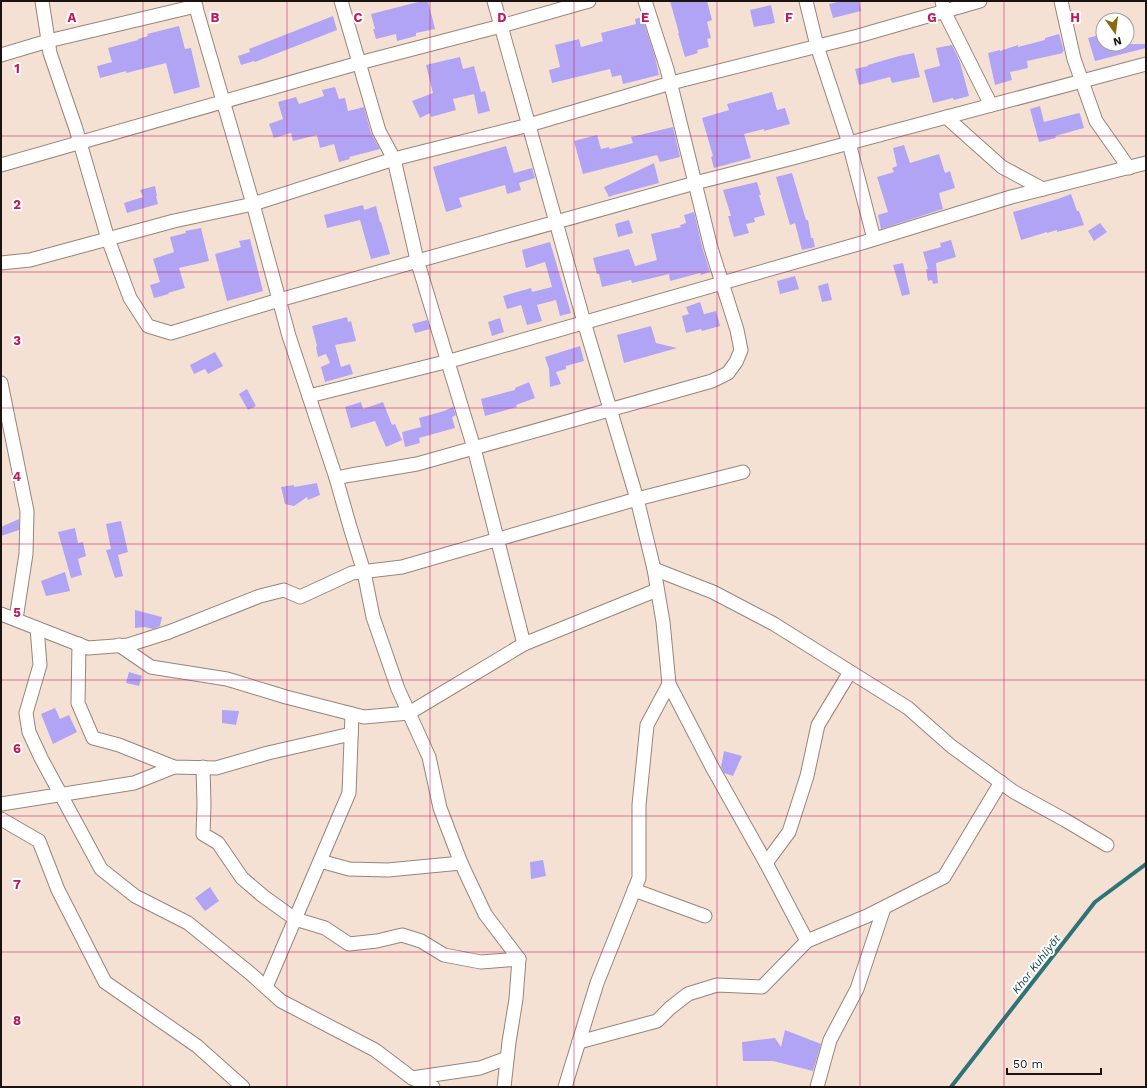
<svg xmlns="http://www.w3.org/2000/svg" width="1147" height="1088" font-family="'Work Sans',sans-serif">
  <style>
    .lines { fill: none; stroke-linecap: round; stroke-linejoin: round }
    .stream { stroke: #2e7377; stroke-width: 4 }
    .building { fill: #b2a4f4 }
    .street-casing { stroke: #988579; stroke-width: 15 }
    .street { stroke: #fff; stroke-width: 13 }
    .grid { fill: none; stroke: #c2185b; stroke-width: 1; stroke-opacity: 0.55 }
    .labels { text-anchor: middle; stroke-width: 4; stroke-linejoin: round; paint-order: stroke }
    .water-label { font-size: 11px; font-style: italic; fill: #08464a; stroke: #fff }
    .grid-label { font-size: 13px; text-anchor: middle; font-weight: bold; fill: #c2185b; stroke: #fff; stroke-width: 4; stroke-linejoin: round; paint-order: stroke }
  </style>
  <rect width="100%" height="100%" fill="#f5e1d3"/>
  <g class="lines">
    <!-- stream -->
    <path class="stream" d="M951,1087l144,-185 51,-38"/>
  </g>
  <!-- building -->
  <g class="building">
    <path d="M422,1h6l7,28 -19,4v3l-19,5 -1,-7 -20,5 -3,-10h2l-4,-15z"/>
    <path d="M670,1h37l5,19 -5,2 4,16 -4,1 2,8 -12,3 1,3 -13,4 -7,-24h1z"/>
    <path d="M842,1h17l2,10 -28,7 -4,-14z"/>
    <path d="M771,5l4,18 -21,4 -4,-17z"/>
    <path d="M333,16l4,14 -82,32 -1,-1 -13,4 -3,-9 12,-4 -1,-3z"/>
    <path d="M642,17l13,40 4,18 -36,9 -2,-9 -9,2 -2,-8 -58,14 -3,-13 11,-3 -5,-22 24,-6 2,8 22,-6 -2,-8 35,-9 -1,-5z"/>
    <path d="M179,26l6,23 6,-1 9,39 -26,7 -8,-31 -40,10v-2l-26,7 -3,-12 15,-4 -4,-14 30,-8v-1l10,-3 -1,-2z"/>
    <path d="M1059,34l5,17 -2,1 1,1 -36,8 1,7 -18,4 2,8 -17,5 -7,-32 12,-3v1l18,-6v2l27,-7v-2z"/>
    <path d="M1103,34v10h43v4l-51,13 -7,-23z"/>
    <path d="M952,45l8,17 9,34 -15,4 -1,-2 -20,5 -9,-33 16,-4 -4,-18z"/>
    <path d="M914,53l6,24 -28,6 -2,-6 -31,8 -4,-16 13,-3v-1l31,-9z"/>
    <path d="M460,57l3,12 11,-3 7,26 4,-1 5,20 -12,3 -4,-20 -21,5 3,11 -25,7 -1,-4 -10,5 -8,-17 21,-8 -7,-28z"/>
    <path d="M335,87l4,12 6,-1 3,13 16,-4 7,26 9,16 -31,8 1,2 -11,3 -5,-18 -14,4 -3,-13 -24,6 -2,-8 -17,5 -5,-14 14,-5 -5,-17 18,-5 3,7 25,-8 -2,-6z"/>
    <path d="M772,92l5,18 8,-2 5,16 -26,7v-2l-20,5 7,24 -37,10 -3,-11 2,-1 -11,-38 27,-8 -2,-6z"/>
    <path d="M1040,106l4,16 35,-9 1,1 4,14 -29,8 1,2 -17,4 -9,-33z"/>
    <path d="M673,127l7,30 -20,5 -3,-7 -74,19 -9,-33 23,-6 4,14 8,-2 1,2 23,-6 -2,-6z"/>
    <path d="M904,145l6,18 29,-9 6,19 5,-2 5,17 -16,5 4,16 -62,20 -3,-14 10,-3 -11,-35 17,-5 -2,-4 5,-2 -4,-18z"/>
    <path d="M506,146l8,27 18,-5 3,10 -16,5 2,7 -14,4 -2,-9 -46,13 3,9 -16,5 -13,-45z"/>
    <path d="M654,163l5,20 -45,12 -5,2 -5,-10z"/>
    <path d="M792,173l14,47h2l3,18h2l2,9 -13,3 -7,-27 -5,2 -14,-48z"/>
    <path d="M757,182l4,13h-2l6,20 -11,3 1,4 -9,2 3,9 -15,4 -6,-21h3l-8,-26z"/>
    <path d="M155,186l2,10h-1l2,8 -31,9 -3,-10 19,-6 -3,-7z"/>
    <path d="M1071,194l6,17h2l5,14 -27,7v-2l-10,3v-1l-26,8 -8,-28 45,-13z"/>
    <path d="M363,205l1,5 12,-4 4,16h1l9,32 -19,5 -11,-39 -33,8 -3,-13z"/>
    <path d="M694,212l9,38 7,22 -9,3 -1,-2 -30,8 -1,-7 -37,9 -1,-3 -29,7 -3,-13h-2l-4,-16 36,-9 6,17 22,-6 -6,-26 30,-7 -1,-2 6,-2 -2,-8z"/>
    <path d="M629,220l4,13 -15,4 -3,-13z"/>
    <path d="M1100,223l7,9 -13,9 -6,-10z"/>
    <path d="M201,228l8,33 -30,7 6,20 -17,5 1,1 -15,4 -4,-13 10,-3 -7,-23 21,-7 -4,-15 16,-4 -1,-2z"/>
    <path d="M250,239l13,52 -36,10 -12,-47 26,-7 -2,-6z"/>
    <path d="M951,240l5,17 -20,6 2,20 -5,1 -1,-4 -4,1 -2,-12h2l-5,-17 18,-5 -1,-4z"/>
    <path d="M550,242l21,71 -11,3 -4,-16 -19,5 5,16 -15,4 -6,-20 -14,4 -4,-13 28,-8 1,4 20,-5 -7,-25 -19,6 -4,-18z"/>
    <path d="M903,263l7,31 -8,2 -9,-31z"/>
    <path d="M795,276l4,13 -19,5 -3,-13z"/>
    <path d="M828,283l4,17 -10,2 -4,-16z"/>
    <path d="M700,302l4,12 12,-3 4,15 -18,5 -1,-2 -15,4 -4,-17 7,-2 -3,-7z"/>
    <path d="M347,317l1,5 3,-1 5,20 -21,4 6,22 9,-3 3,10 -28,8 -4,-15 9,-4 -4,-9 -8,3 -2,-10 1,-1 -5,-20z"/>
    <path d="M500,318l4,14 -12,4 -4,-14z"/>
    <path d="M427,320l3,9 -15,4 -3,-9z"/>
    <path d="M651,326l5,17 21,5 -53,15 -7,-28z"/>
    <path d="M580,346l4,15 -18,5v3l-10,3 5,12 -11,3 -1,-18 -4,-12z"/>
    <path d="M215,352l8,14 -15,8 -3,-5 -11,5 -4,-9z"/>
    <path d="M529,382l6,16 -19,7 1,2 -32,9 -4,-17 34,-9v-2z"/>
    <path d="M247,389l9,17 -8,4 -9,-16z"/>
    <path d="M361,402l2,7 20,-7 9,23 3,-1 7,16 -16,7 -11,-26 -24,7 -6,-21z"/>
    <path d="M453,407l3,8 -4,2 3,11 -36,10 1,5 -15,4 -3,-15 19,-5 -2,-9 25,-7z"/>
    <path d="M317,483l3,12 -12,5 -1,-3 -13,9 -9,-2 -4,-17 13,-2v2z"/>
    <path d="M19,519v11l-18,6v-9z"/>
    <path d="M121,521l7,31 -10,3 5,21 -8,2 -9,-28 5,-1 -5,-25z"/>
    <path d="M75,528l3,15 5,-1 3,14 -8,3 4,16 -11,3 -13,-46z"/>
    <path d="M65,572l5,19 -24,5 -5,-15z"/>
    <path d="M135,610l27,7 -2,9 -7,3 -8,-2 -10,1z"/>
    <path d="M129,672l13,4 -3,10 -13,-3z"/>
    <path d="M55,708l5,11 9,-4 8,17 -24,12 -12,-30z"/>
    <path d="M222,710l17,1 -3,14 -14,-2z"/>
    <path d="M724,751l18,5 -9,20 -9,-3 -3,-6z"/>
    <path d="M543,860l3,16 -15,3 -1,-17z"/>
    <path d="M210,887l9,14 -14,10 -10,-13z"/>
    <path d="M785,1030l36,14 -8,27 -40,-10h-30l-1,-19 33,-4 6,9z"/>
  </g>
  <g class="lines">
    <defs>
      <g id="street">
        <path d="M42,1l8,52 26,76 32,110 22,59 18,28 23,7 108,-33 416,-117 98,-25 353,-94"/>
        <path d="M194,1l59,203 36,132 47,142 14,49 14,45 9,45 25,72 31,68 11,51 21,55 24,51 34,45 -3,40 -7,43 -5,45"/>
        <path d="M341,1l38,130 15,28 23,101 57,188 50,196"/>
        <path d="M494,1l90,321 53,177 17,70 9,53 6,62 43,83 54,96 41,78"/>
        <path d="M806,1l11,45 32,97 25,96"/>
        <path d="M942,1l2,10 47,94"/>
        <path d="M1061,1l13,58 22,62 33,47"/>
        <path d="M1,55l47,-14 148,-35"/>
        <path d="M946,117l56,50 41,22"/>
        <path d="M1,165l358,-102 142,-37 88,-25"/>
        <path d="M1,263l29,-3 144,-39 79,-17 141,-45 135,-34 142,-42 187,-47 122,-35"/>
        <path d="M1,383l26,128 -1,43 -10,65"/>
        <path d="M309,396l148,-37 408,-117 146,-45 135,-34"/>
        <path d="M336,478l15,-3 66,-11 295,-83 16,-8 8,-11 5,-12 -4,-20 -26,-82 -44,-179 -22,-68"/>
        <path d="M654,569l59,23 61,32 134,84 43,38 63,46 51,28 42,25"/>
        <path d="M1,614l87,34 40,-3 41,-13 91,-36 24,-6 16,7 52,-24 50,-6 235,-68 106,-27"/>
        <path d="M37,628l3,37 -14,48 3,19 12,26 60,111 34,27 53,27 63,51 30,27 94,49 37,28 21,9"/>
        <path d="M79,644l-1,59 15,35 26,7 55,22 42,1 52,-15 83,-19"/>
        <path d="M119,645l32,22 76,12 59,18 78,20 45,-4 115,-69 133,-54"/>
        <path d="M203,767l1,38 -1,29 15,9 24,35 21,18 32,23 30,9 24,16 28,-3 25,-6 19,6 23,14 37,7 38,-3"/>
        <path d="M1,804l133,-21 40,-16"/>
        <path d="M1,819l38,22 19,49 47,92 92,64 46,41"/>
        <path d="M320,861l29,8 39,1 73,-7"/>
        <path d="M766,863l23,-31 18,-56 11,-51 32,-53"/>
        <path d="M634,890l71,26"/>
        <path d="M266,987l83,-194 3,-79"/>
        <path d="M579,1042l78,-21 13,-13 18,-14 29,-9 45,2 45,-46 60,-25 77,-39 57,-95"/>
        <path d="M412,1078l68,-10 27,-10"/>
        <path d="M565,1087l32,-104 42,-105v-73l8,-80 22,-41"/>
        <path d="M817,1087l13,-47 27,-51 27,-81"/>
      </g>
    </defs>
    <!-- street casing -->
    <use href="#street" class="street-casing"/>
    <!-- street -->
    <use href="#street" class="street"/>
  </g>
  <!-- grid -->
  <path class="grid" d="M143,1v1086M287,1v1086M430,1v1086M574,1v1086M717,1v1086M860,1v1086M1004,1v1086M1,136h1145M1,272h1145M1,408h1145M1,544h1145M1,680h1145M1,816h1145M1,952h1145"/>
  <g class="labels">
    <!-- water labels -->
    <g class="water-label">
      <text transform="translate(1036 964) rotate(-52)" y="4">Khor Kuhliyāt</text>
    </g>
  </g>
  <g class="grid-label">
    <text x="72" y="22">A</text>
    <text x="215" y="22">B</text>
    <text x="358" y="22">C</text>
    <text x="502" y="22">D</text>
    <text x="645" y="22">E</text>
    <text x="789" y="22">F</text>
    <text x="932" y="22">G</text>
    <text x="1075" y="22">H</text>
    <text x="17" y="73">1</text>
    <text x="17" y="209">2</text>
    <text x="17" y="345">3</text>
    <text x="17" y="481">4</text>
    <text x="17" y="617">5</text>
    <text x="17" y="753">6</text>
    <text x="17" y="889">7</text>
    <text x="17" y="1025">8</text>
  </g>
  <!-- border -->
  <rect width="1147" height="1088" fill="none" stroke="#1a130f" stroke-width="4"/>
  <!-- north arrow -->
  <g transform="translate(1115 32) rotate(166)"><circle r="19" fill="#ffffff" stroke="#a3a19f"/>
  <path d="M0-3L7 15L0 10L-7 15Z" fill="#886b09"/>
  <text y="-6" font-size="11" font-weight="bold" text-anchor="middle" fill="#1a130f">N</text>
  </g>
  <!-- scale -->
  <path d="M1007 1068v6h94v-6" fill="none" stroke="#1a130f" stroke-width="2"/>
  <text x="1013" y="1068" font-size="12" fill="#1a130f" stroke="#ffffff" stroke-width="3" paint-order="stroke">50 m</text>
</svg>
